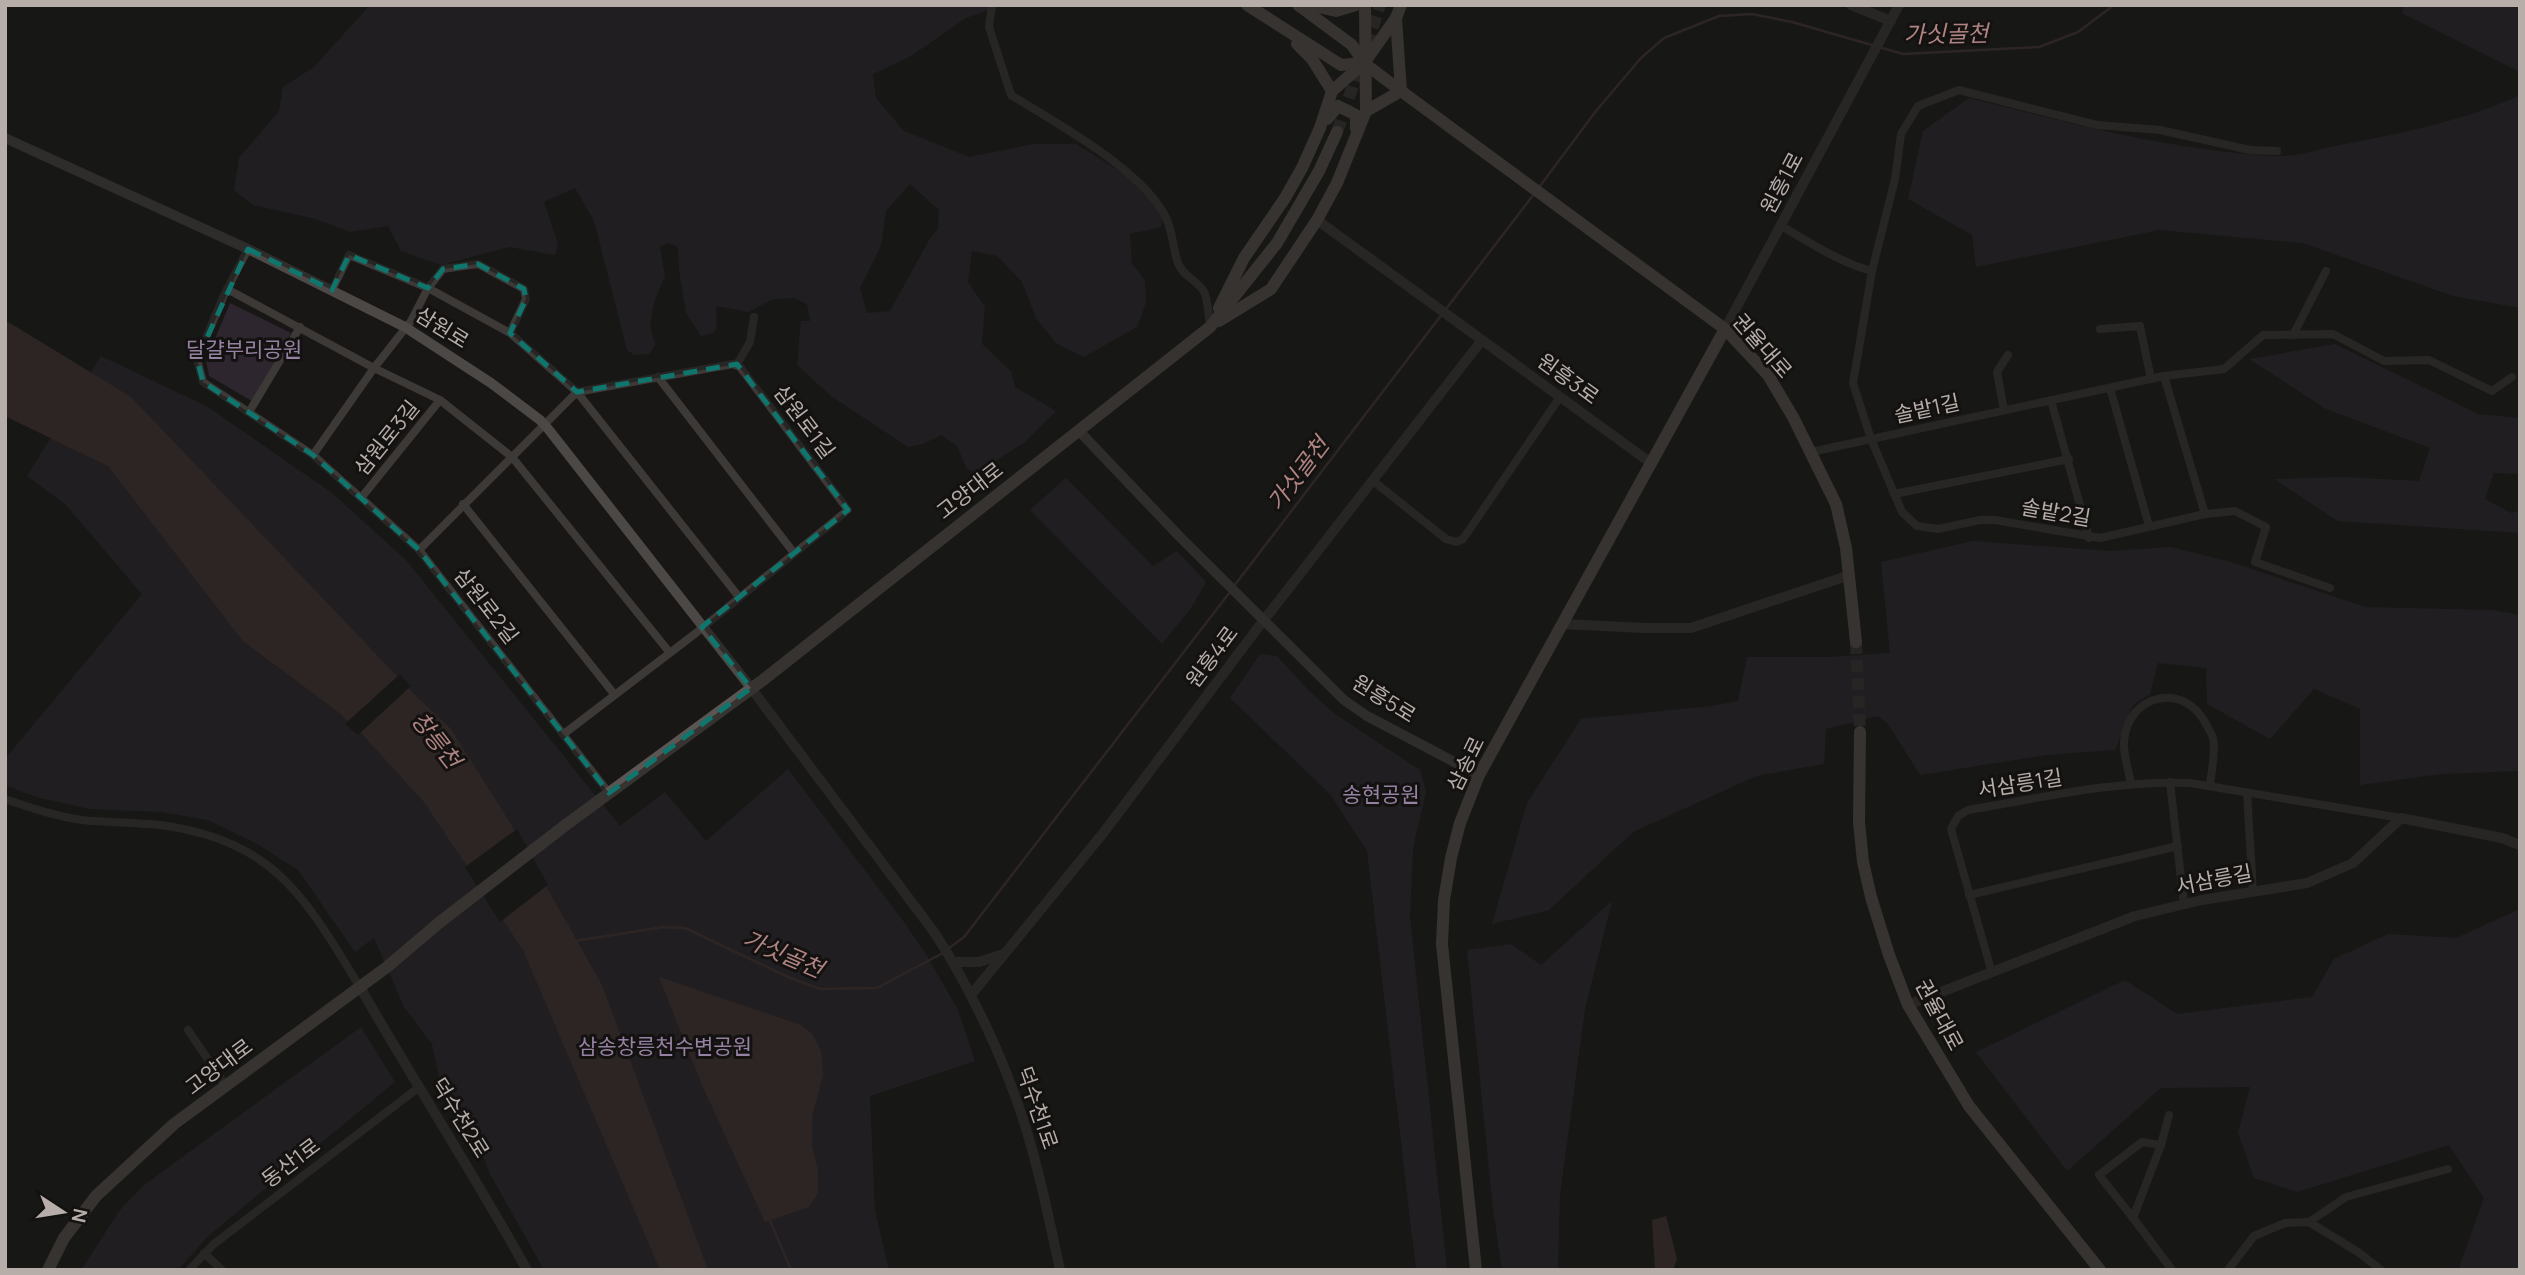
<svg xmlns="http://www.w3.org/2000/svg" width="2525" height="1275" font-family="Manrope,'Noto Sans KR',sans-serif">
  <style>
    .green { fill: #2d262f; fill-rule: evenodd }
    .water { fill: #463636 }
    .pier { fill: #181716 }
    .lines { fill: none; stroke-linecap: round; stroke-linejoin: round }
    .stream { stroke: #463636; stroke-width: 2.5 }
    .primary-tunnel { stroke: #383533; stroke-width: 12; stroke-dasharray: 12 6; stroke-linecap: butt }
    .minor { stroke: #3c3937; stroke-width: 8 }
    .tertiary { stroke: #3c3937; stroke-width: 10 }
    .secondary { stroke: #4c4845; stroke-width: 10 }
    .primary { stroke: #5b5653; stroke-width: 12 }
    .marked { fill: none; stroke: #0f766e; stroke-width: 5; stroke-dasharray: 14 9; stroke-linejoin: round }
    .labels { text-anchor: middle; stroke-width: 6; stroke-linejoin: round; paint-order: stroke }
    .street-label { font-size: 21px; fill: #b7ada9; stroke: #131211 }
    .park-label { font-size: 21px; fill: #9581a1; stroke: #131211 }
    .water-label { font-size: 23px; font-style: italic; fill: #b08482; stroke: #131211 }
  </style>
  <rect width="100%" height="100%" fill="#181716"/>
  <!-- green -->
  <g class="green">
    <path d="M370,5h634l-38,13 -55,38 -38,18 3,24 28,33 65,26 65,-13h42l69,43 19,26 -3,14 -31,7 2,30 13,16 1,23 -9,24 -53,30 -28,-14 -20,-25 -14,-36 -25,-26 -25,-5 -4,31 17,25 -3,37 29,27 4,16 41,24 -31,31 -48,31 -10,-4 -10,-23 -16,-11 -18,9 -15,3 -77,-51 -34,-31 4,-44h9l-3,-17 -13,-6 -21,1 -25,13 -32,-6 1,19 -3,8 -13,3 -15,-23 -7,-43 -1,-23 -10,-4 -8,4 5,29 -11,26 -4,23 5,20 -6,9 -15,1 -7,-5 -33,-129 -19,-33 -31,14 14,42 -3,11 -46,-8 -68,18 -40,-14 -13,-25 -38,6 -34,-13 -63,-14 -19,-15 5,-32 40,-47 4,-24 31,-20zM910,184l29,26 -1,19 -9,11 -39,71 -23,2 -7,-25 21,-42 5,-35z"/>
    <path d="M2404,5h116v67l-118,-59z"/>
    <path d="M2520,95v213l-67,-12 -150,-53 -144,-13 -183,37 -4,-32 -64,-36 15,-68 46,-33c101,25 203,53 308,58 19,1 40,-6 58,-10 62,-12 127,-24 185,-51z"/>
    <path d="M230,303l61,30 -39,68 -43,-25 -3,-16z"/>
    <path d="M2335,344l143,70 42,4v56l-26,-1 -9,26 26,14 9,-2v22l-182,-12 -64,-42 69,-2 76,4 11,-33 -104,-39 -77,-50z"/>
    <path d="M101,356l107,51 124,86 74,67 214,266 45,-34 41,49 82,-72 116,153 23,34 31,54 17,51 -105,35 5,115 14,59h-345l-54,-96 -23,-59 -27,-32 -8,-39 -28,-37 -30,-69 -19,14 -57,-82 -39,-25 -51,-25 -47,-8 -71,-3 -54,-12 -31,-12v-26l137,-165 -77,-90 -38,-28z"/>
    <path d="M1066,478l87,88 24,-15 29,31 -15,26 -29,36 -132,-134z"/>
    <path d="M1973,541l137,10 61,-4 60,15 134,45 127,3 28,5v156l-79,3 -81,11v-76l-46,-20 -44,50 -63,-35 -1,-36 -48,-5 -8,31 -17,11 -18,45 -68,5 -127,20 -32,-51 -10,-8 -52,13 -2,35 -68,12 -123,56 -84,78 -57,14 35,-121 54,-84 131,-13 26,-5 9,-44h83l60,-4 -9,-91z"/>
    <path d="M1260,654l17,2 31,34 27,24 85,56 6,22 -13,56 -3,69 37,353h-31l-49,-419 -37,-57 -100,-96z"/>
    <path d="M1612,901l-27,108 -25,186 -2,75h-56l-9,-61 -26,-259 44,-6 30,21z"/>
    <path d="M2520,909v361h-62l26,-72 -35,-53 -152,47 -43,-14 -16,-45 12,-46 -89,1 -94,83 -91,-119 149,-72 52,34 135,-17 22,-38 54,-25 68,4z"/>
    <path d="M361,1027l34,55 -187,154 -30,34h-97l39,-60 24,-25z"/>
  </g>
  <!-- water -->
  <g class="water">
    <path d="M5,320l126,77 281,295 39,37 61,97 90,159 106,285h-48l-137,-320 -99,-148 -62,-68 -25,-23 -94,-70 -135,-175 -103,-50z"/>
    <path d="M659,977l142,48 11,9 9,17 2,24 -11,41v30l6,25v22l-9,14 -44,15 -63,-137z"/>
    <path d="M1666,1216l11,43 -4,11h-18l-3,-50z"/>
  </g>
  <!-- pier -->
  <g class="pier">
    <path d="M400,674l11,12 -53,49 -13,-11z"/>
    <path d="M517,829l31,56 -48,37 -35,-55z"/>
  </g>
  <g class="lines">
    <!-- stream -->
    <g class="stream">
      <path d="M1540,186l56,-75 45,-53 23,-20 55,-22 33,-2 40,8 111,32 136,-7 39,-15 36,-27"/>
      <path d="M1234,586l300,-392"/>
      <path d="M574,941l90,-14 21,1 103,49 32,12 57,-1 66,-35"/>
      <path d="M948,949l16,-12 266,-345"/>
      <path d="M769,1218l22,52"/>
    </g>
    <!-- primary-tunnel -->
    <g class="primary-tunnel">
      <path d="M1367,45l13,-40"/>
      <path d="M1337,132l23,-67"/>
      <path d="M1856,642l4,90"/>
    </g>
    <!-- minor -->
    <g class="minor">
      <path d="M992,5l-3,22 22,68c45,28 126,72 152,117 10,16 9,34 15,51 5,13 18,17 25,27 6,9 5,27 7,37"/>
      <path d="M2277,151l-27,-1 -90,-20 -63,-5 -138,-35 -41,16 -17,28 -6,45 -23,92 -19,112 18,56 31,73 15,14 21,3 42,-9h15l105,18 105,-24 30,-3 31,16 -11,35 75,26"/>
      <path d="M1780,225c30,18 59,37 92,46"/>
      <path d="M248,249l-24,46 -27,64 6,23 110,73 106,95 190,243"/>
      <path d="M227,289l147,79 66,32 72,57 158,196"/>
      <path d="M332,290l17,-35 79,33 82,45 67,59 162,205"/>
      <path d="M2100,329l40,-3 11,53"/>
      <path d="M2293,335l33,-64"/>
      <path d="M737,364l13,-22 4,-25"/>
      <path d="M2164,376l41,138"/>
      <path d="M658,377l136,176"/>
      <path d="M2110,388l39,138"/>
      <path d="M2051,400l38,138"/>
      <path d="M2004,410l-7,-38 11,-17"/>
      <path d="M249,412l51,-85"/>
      <path d="M1811,452l353,-76 60,-7 39,-34 70,-1 51,27 45,-1 63,31 20,-14"/>
      <path d="M313,455l61,-87 37,-47 17,-33 15,-19 35,-5 46,25 2,10 -16,34"/>
      <path d="M1372,480l74,59 10,3 7,-3 97,-142"/>
      <path d="M1894,494l175,-35"/>
      <path d="M361,498l79,-98"/>
      <path d="M463,504l151,190"/>
      <path d="M419,550l158,-158 156,-28 7,3 108,143 -152,123 -131,100"/>
      <path d="M2170,782l14,123"/>
      <path d="M2131,784c-2,-13 -8,-29 -7,-42 3,-48 60,-61 82,-18 2,4 6,10 7,14 3,12 -2,35 -3,48"/>
      <path d="M2247,793l6,99"/>
      <path d="M5,799c26,9 50,17 77,21 29,3 58,2 86,6 110,18 138,74 192,161"/>
      <path d="M1969,895l209,-49"/>
      <path d="M1992,973l-41,-144 7,-13 10,-6c73,-12 148,-30 222,-27l211,35"/>
      <path d="M188,1030l38,56"/>
      <path d="M2169,1115l-8,30 -28,73 39,52"/>
      <path d="M2133,1218l-34,-43 43,-33 19,3"/>
      <path d="M2309,1222l37,-25 102,-28"/>
      <path d="M204,1253l18,17"/>
      <path d="M189,1270l25,-26 204,-156"/>
      <path d="M2228,1270l26,-34 31,-13 24,-1 49,30 23,18"/>
    </g>
    <!-- tertiary -->
    <g class="tertiary">
      <path d="M1851,5l40,16"/>
      <path d="M1317,220l334,243"/>
      <path d="M1725,329l174,-324"/>
      <path d="M1563,624l81,4h47l159,-53"/>
      <path d="M751,688l183,244c36,55 69,125 89,187 16,50 26,100 37,151"/>
      <path d="M954,962h25l24,-8"/>
      <path d="M360,987c54,95 114,187 167,283"/>
      <path d="M971,995l133,-163 153,-203 225,-289"/>
      <path d="M1908,1005l227,-89 67,-16 105,-17 46,-20 48,-45 101,20 18,7"/>
    </g>
    <!-- secondary -->
    <g class="secondary">
      <path d="M5,138l243,111 157,78 86,56 49,37 9,10 202,258"/>
      <path d="M1079,431l101,106 164,163 23,16 112,59"/>
    </g>
    <!-- primary -->
    <g class="primary">
      <path d="M1247,5l94,60 22,-2"/>
      <path d="M1298,5l54,40 12,18 37,28 324,238 43,46 25,42 43,87 10,44 10,94"/>
      <path d="M1310,5l26,6 20,-6"/>
      <path d="M1297,44l15,15 20,32"/>
      <path d="M1366,111l35,-20 -5,-73"/>
      <path d="M1327,119l11,-13 18,9v14"/>
      <path d="M1219,308l25,-50 41,-60 17,-30 18,-40 12,-37 32,-28 32,-45 5,-13"/>
      <path d="M1219,321l52,-32 46,-69 20,-37 29,-72 -1,-106"/>
      <path d="M1860,732l-1,90 4,40 8,35 18,58 19,50 61,101 131,164"/>
      <path d="M48,1270l16,-32 32,-42 78,-72 213,-157 53,-45 127,-98 196,-144 447,-353 67,-84 42,-72 18,-39"/>
      <path d="M1476,1270l-34,-326 2,-44 7,-42 9,-35 19,-48 246,-446"/>
    </g>
  </g>
  <!-- marked area -->
  <path d="M0 0H2525V1275H0ZM248,249l84,41 17,-35 79,33 15,-19 35,-5 46,25 2,10 -16,34 67,59 160,-28 111,146 -146,117 49,61 -142,105 -190,-243 -106,-95 -110,-73 -6,-23z" fill="#181716" fill-opacity=".55" fill-rule="evenodd"/>
  <path class="marked" d="M248,249l84,41 17,-35 79,33 15,-19 35,-5 46,25 2,10 -16,34 67,59 160,-28 111,146 -146,117 49,61 -142,105 -190,-243 -106,-95 -110,-73 -6,-23z"/>
  <g class="labels">
    <!-- street labels -->
    <g class="street-label">
      <text transform="translate(1782 183) rotate(-62)" y="7">원흥1로</text>
      <text transform="translate(442 328) rotate(32)" y="7">삼원로</text>
      <text transform="translate(1762 346) rotate(49)" y="7">권율대로</text>
      <text transform="translate(1568 379) rotate(36)" y="7">원흥3로</text>
      <text transform="translate(1927 409) rotate(-12)" y="7">솔밭1길</text>
      <text transform="translate(804 422) rotate(53)" y="7">삼원로1길</text>
      <text transform="translate(387 438) rotate(-51)" y="7">삼원로3길</text>
      <text transform="translate(970 491) rotate(-38)" y="7">고양대로</text>
      <text transform="translate(2056 513) rotate(10)" y="7">솔밭2길</text>
      <text transform="translate(486 606) rotate(52)" y="7">삼원로2길</text>
      <text transform="translate(1212 657) rotate(-53)" y="7">원흥4로</text>
      <text transform="translate(1384 699) rotate(32)" y="7">원흥5로</text>
      <text transform="translate(1466 764) rotate(-64)" y="7">삼송로</text>
      <text transform="translate(2020 784) rotate(-9)" y="7">서삼릉1길</text>
      <text transform="translate(2214 880) rotate(-11)" y="7">서삼릉길</text>
      <text transform="translate(1939 1015) rotate(62)" y="7">권율대로</text>
      <text transform="translate(219 1067) rotate(-37)" y="7">고양대로</text>
      <text transform="translate(1037 1108) rotate(71)" y="7">덕수천1로</text>
      <text transform="translate(460 1118) rotate(58)" y="7">덕수천2로</text>
      <text transform="translate(291 1163) rotate(-37)" y="7">동산1로</text>
    </g>
    <!-- park labels -->
    <g class="park-label">
      <text x="244" y="357">달걀부리공원</text>
      <text x="1381" y="802">송현공원</text>
      <text x="665" y="1054">삼송창릉천수변공원</text>
    </g>
    <!-- water labels -->
    <g class="water-label">
      <text transform="translate(1946 34) rotate(-1)" y="8">가싯골천</text>
      <text transform="translate(1298 474) rotate(-53)" y="8">가싯골천</text>
      <text transform="translate(436 740) rotate(52)" y="8">창릉천</text>
      <text transform="translate(783 954) rotate(23)" y="8">가싯골천</text>
    </g>
  </g>
  <!-- border -->
  <rect width="2525" height="1275" fill="none" stroke="#b7ada9" stroke-width="14"/>
  <!-- north arrow -->
  <g transform="translate(63 1212) rotate(102)" stroke="#131211" stroke-width="5" paint-order="stroke">
  <path d="M0-5L12 26L0 18L-12 26Z" fill="#b7ada9"/>
  <text y="-10" font-size="19" font-weight="bold" text-anchor="middle" fill="#b7ada9">N</text>
  </g>
</svg>
